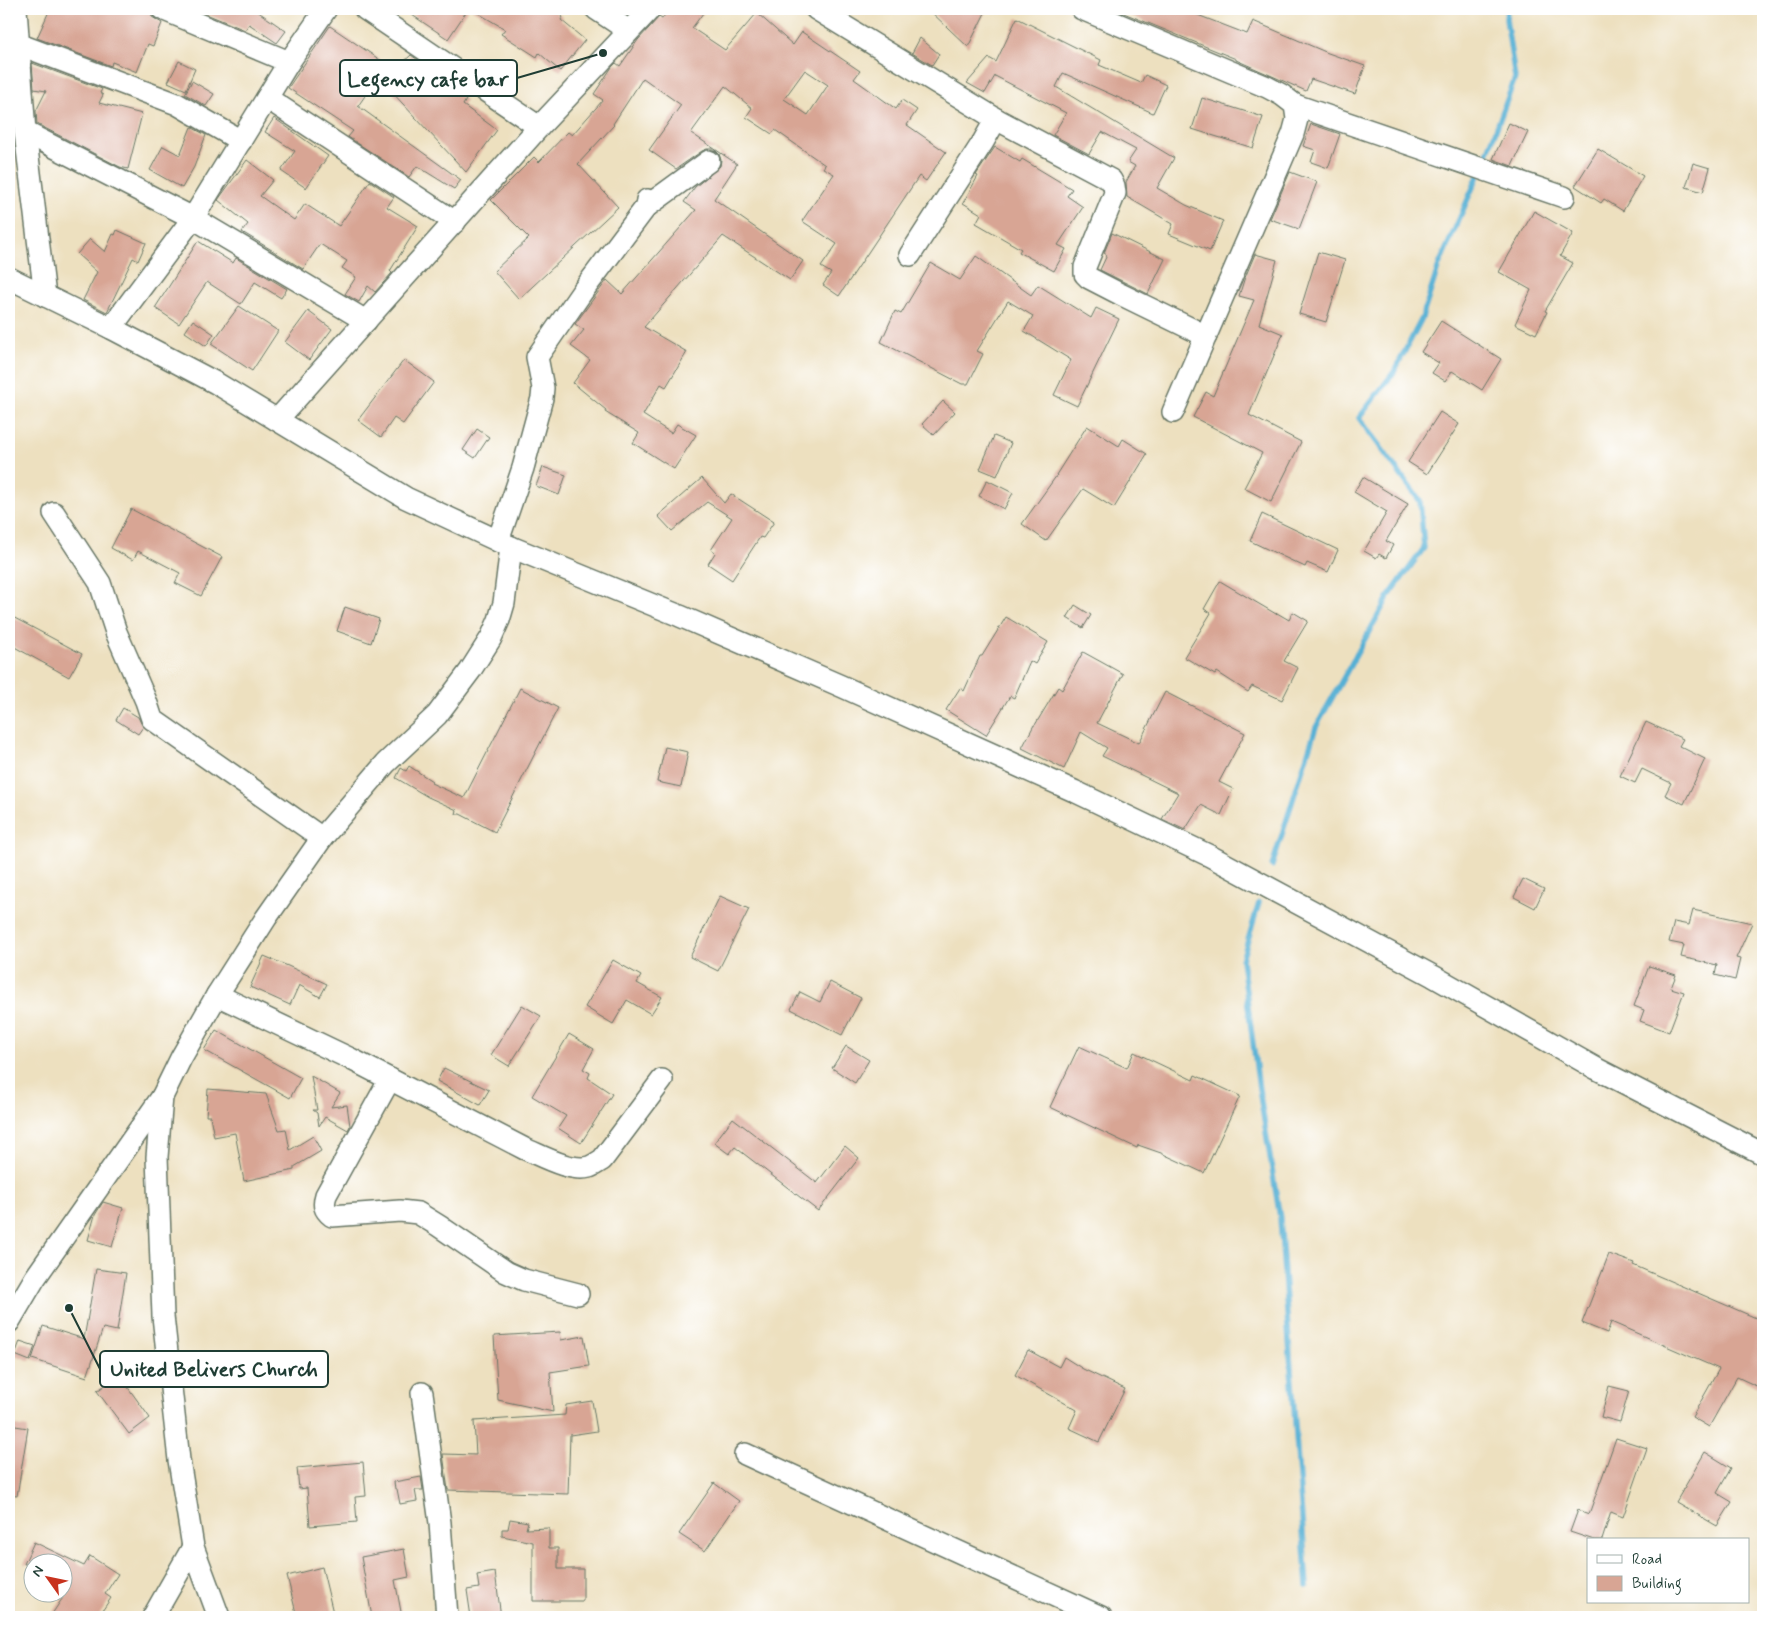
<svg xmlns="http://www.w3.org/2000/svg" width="1772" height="1626" font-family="Mynerve,sans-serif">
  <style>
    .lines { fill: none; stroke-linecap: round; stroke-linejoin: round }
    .stream { stroke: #56b0d4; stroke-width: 5.5 }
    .building { fill: #d8a594; fill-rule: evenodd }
    .minor-casing { stroke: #677665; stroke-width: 24 }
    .minor { stroke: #fff; stroke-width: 21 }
    .leader { fill: none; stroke: #1f3d34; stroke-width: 2 }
    .callout-dot { fill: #1f3d34; stroke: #fff; stroke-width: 2 }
    .callout { fill: #fff; stroke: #1f3d34; stroke-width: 2 }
    .callout-label { font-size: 21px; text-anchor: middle; font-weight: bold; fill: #1f3d34 }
  </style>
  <rect width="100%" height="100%" fill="#fff"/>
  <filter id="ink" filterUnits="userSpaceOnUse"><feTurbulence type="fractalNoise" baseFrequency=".02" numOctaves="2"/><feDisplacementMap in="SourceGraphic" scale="10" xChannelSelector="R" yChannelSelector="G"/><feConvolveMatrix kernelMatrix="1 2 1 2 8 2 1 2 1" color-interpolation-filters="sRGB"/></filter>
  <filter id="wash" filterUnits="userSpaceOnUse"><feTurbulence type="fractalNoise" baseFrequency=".0096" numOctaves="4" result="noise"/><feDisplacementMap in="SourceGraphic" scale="20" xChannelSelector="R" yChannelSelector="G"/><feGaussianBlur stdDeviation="1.12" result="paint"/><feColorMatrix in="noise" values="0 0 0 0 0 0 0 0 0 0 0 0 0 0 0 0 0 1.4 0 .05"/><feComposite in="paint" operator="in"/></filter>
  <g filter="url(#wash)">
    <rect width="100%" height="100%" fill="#ede0bf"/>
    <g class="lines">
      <!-- stream -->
      <g class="stream">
        <path d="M1486,157l29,-79 -9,-59 1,-10"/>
        <path d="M1272,866l44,-139 73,-131 35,-48 -4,-47 -61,-83 35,-46 28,-54 17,-53 39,-89"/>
        <path d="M1259,903l-17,57 17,129 21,129 27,368"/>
      </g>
    </g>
    <g id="blocks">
      <!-- building -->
      <g class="building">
        <path d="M50,9h100l2,8 10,6 -9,23 -5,-2 -11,28 -25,-10 -1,4 -74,-28z"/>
        <path d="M194,9h64l-1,2 29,20 -9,12 -28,-19 -4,6z"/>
        <path d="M403,9h65l-20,30z"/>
        <path d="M471,9h80l12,8 -2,3 24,20 -25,31 -21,-18 -2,4 -36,-23 4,-5z"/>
        <path d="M669,9h37l-14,19 33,22 32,-37 36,32 9,-13 58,39 -6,8 42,30 6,-9 15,10 -10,15 39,27 -20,29 -7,-5 -80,120 -16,-11 8,-12 -10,-6 16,-23 -35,-23 32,-47 -11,-6 2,-3 -50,-35 -3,4 -26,-17 6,-9 -27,-22 -34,47 46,31 -23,35 89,62 -13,19 -67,-44 -79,91 43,25 -21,35 -5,-3 -18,31 28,18 6,-9 19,11 -22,34 -41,-26 6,-10 -34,-21 1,-2 -33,-27 17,-23 -19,-14 13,-16 -9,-6 32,-44 15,14 74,-84 -12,-8 11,-15 25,-21 1,-6 -2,-6 -5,-5h-7l-5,2 -26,18 -27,-19 32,-45 -38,-27 -30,46 1,1 -36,39 40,43 -99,92 -25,-28 35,-33 -38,-38 43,-43 5,5 29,-30 4,3 31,-35 -9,-6 18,-27 4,-4 4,3 18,-26 21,-23 3,2zM805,70l23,15 -20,30 -24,-16z"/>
        <path d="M928,9h59l-19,38z"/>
        <path d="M1114,9h68l65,25 6,-13 75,32 37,13 -10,28 -44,-15 -5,12 -70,-31v-1z"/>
        <path d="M1017,18l84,42 -2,5 42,18 4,-8 21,10 -13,28 -90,-40 -7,14 118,71 -17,30 29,17 37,16 -13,30 -41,-17 4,-10 -46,-27 -1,-15 9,-16 -7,-4 8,-12 -34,-18 -13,22 -36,-19 13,-22 -71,-37 -10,17 -18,-10 22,-25 7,4z"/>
        <path d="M330,26l65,44 16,-15 21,15 -4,4 38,26 -3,5 34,25 -31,42 -88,-95 -20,29 103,74 -7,9 -37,-23 -8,11 -61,-40 5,-6 -65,-43z"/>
        <path d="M920,38l19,16 -7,11 -20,-12z"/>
        <path d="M179,61l16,8 -9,21 -18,-8z"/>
        <path d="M32,63l70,26 -2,4 3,2 -4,8 43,11 -14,55 -8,-2 -83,-43 -1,-13 10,-20 -12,-2z"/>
        <path d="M192,81l22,13 -8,12 -21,-12z"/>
        <path d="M1202,98l61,19 -10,31 -61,-19z"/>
        <path d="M274,118l54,38 -22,32 -25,-17 14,-20 -30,-19z"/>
        <path d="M1509,123l19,9 -16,34 -19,-7z"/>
        <path d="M1311,124l29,10 -12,34 -17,-6 4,-12 -12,-4z"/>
        <path d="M191,127l15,8 -12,32 -12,21 -32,-18 13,-24 17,9z"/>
        <path d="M995,147l25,15 2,-3 50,30 -5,7 16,11 -25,38 8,4 -12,22 -35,-19 2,-3 -45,-26 5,-9 -18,-11 15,-27 -2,-1z"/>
        <path d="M1598,149l45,27 -20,35 -19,-12 -3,4 -26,-17z"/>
        <path d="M247,160l26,20 -13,16 34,24 11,-16 34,22 31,-45 24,16 -7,10 31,19 -28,45 2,2 -17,19 -7,-6 -9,16 -14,-8 11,-17 -14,-9 5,-7 -27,-17 -17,25 -61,-37 6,-8 -30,-24z"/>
        <path d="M1693,163l17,5 -7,24 -17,-5z"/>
        <path d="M1290,172l27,10 -18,47 -29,-10z"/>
        <path d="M1534,211l39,22 -13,23 13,7 -28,48 2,1 -11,22 -21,-10 16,-34 -32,-18z"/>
        <path d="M117,230l29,13 -8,18 -5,-3 -26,54 -24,-12 14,-28 -20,-18 13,-15 15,13 8,-18 2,1z"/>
        <path d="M1112,233l53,26 -17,35 -48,-24 7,-15 -3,-2z"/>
        <path d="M198,241l35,22 3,-5 51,31 -6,9 -26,-16 -14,22 -34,-22 -28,42 -24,-16z"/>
        <path d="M1318,252l27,8 -19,62 -27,-8z"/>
        <path d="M1255,254l22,6 -18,64 24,10 -34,81 52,27 -30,60 -27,-14 18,-35 -69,-36 13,-25 7,4 41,-96 -15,-4 5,-16z"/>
        <path d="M976,256l55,39 7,-10 53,33 5,-10 23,11 -42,87 -23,-11 17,-35 -47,-29 9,-15 -25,-15 -31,50 6,3 -15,30h-6l-81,-42 14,-31 6,3 30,-51 29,17z"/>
        <path d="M239,306l39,25 -26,40 -41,-27z"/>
        <path d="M308,311l24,18 -23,31 -24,-18z"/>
        <path d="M193,320l21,14 -8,12 -21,-14z"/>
        <path d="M1441,321l60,38 -19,31 -30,-19 -7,10 -13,-8 7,-10 -18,-11z"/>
        <path d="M404,360l30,22 -31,42 -9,-6 -13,19 -23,-17z"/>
        <path d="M943,401l12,11 -21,23 -12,-11z"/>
        <path d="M1440,412l19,12 -32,50 -19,-12z"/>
        <path d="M1087,426l32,20 4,-7 24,15 -33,54 -31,-19 -37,52 -24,-17 35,-49h-1z"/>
        <path d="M477,429l12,8 -14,21 -12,-8z"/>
        <path d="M994,436l17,7 -14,33 -17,-7z"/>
        <path d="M543,467l23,8 -7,20 -23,-9z"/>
        <path d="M1363,477l45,27 -22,37 7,4 -7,13 -7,-4 -3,4 -12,-7 23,-39 -33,-20z"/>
        <path d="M702,478l22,25 7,-9 43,28 -11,16 -3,-1 -28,43 -24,-16 7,-11 -4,-3 21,-32 -25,-16 -35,29 -14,-15z"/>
        <path d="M987,480l26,13 -9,16 -25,-13z"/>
        <path d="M131,509l91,48 -21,39 -26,-13 5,-10 -42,-22 -5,9 -22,-12z"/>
        <path d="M1262,514l76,36 -10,22 -21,-9 -2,4 -55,-26z"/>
        <path d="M1220,581l56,33 1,-1 12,7 4,-8 15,9 -24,40 14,7 -16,32 -30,-14 -4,6 -31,-20 -2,3 -31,-18 27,-44 -7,-4z"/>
        <path d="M1075,605l16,10 -8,13 -16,-10z"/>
        <path d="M345,607l34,12 -8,24 -34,-12z"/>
        <path d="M9,615l73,39 -13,23 -60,-33z"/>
        <path d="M1006,617l42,25 -13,22 -5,-3 -16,37 -4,-2 -24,39 -40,-25 14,-22 4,3 16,-35h2z"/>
        <path d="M1083,652l40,22 -26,49 42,20 26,-51 80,41 -26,49 14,7 -12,26 -20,-10 -16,25 -23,-11 16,-26 -76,-37 5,-8 -26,-16 -17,37 -42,-21 12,-23h1l23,-38 4,3z"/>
        <path d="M520,688l38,20 -63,124 -35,-18h-4l1,-4 -29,-13 -32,-19 5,-10 5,3 3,-5 23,15 -1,2 33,15z"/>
        <path d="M123,708l15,9 5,10 -5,7 -22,-14z"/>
        <path d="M1646,722l37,17 -4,7 26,13 -21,45 -19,-9 6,-12 -29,-14 -7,14 -15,-7z"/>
        <path d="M665,747l23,5 -7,35 -24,-5z"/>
        <path d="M1523,879l21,10 -9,19 -21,-11z"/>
        <path d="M720,896l29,13 -31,62 -28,-14z"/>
        <path d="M1693,910l59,13 -16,35 4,1 -5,21 -20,-5 2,-10 -36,-8 3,-12 -15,-3 5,-20 15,3z"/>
        <path d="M264,956l24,10 39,18 -7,13 -21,-12 -9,20 -40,-18z"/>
        <path d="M613,960l28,16 -4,7 25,14 -11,17 -24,-14 -14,24 -28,-17z"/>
        <path d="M1649,966l27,9 -5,13 13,4 -15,40 -29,-11 4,-11 -10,-4z"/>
        <path d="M830,982l31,16 -19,37 -51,-26 9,-17 20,10z"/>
        <path d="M522,1005l19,11 -32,50 -18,-11z"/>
        <path d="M216,1030l85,48 -11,20 -86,-48z"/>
        <path d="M569,1034l25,15 -11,20 7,4 -2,5 24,16 -31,49 -23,-15 8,-12 -34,-20z"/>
        <path d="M846,1046l23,14 -14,23 -23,-15z"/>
        <path d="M1079,1046l48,22 7,-16 59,28 2,-5 45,21 -36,77 -43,-20 -23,-8 -1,3 -87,-41z"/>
        <path d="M444,1068l45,22 -9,15 -43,-24z"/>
        <path d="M311,1076l29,17 -9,14 16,-2 3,21 -2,4 -23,-13 -6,9 -2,-13 -4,-3h4z"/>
        <path d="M208,1089l58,5 13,36 7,-1 4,21 23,-14 8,15 -27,16v3l-50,11 -9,-48 -21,4 -4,-21h-4z"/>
        <path d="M733,1118l84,65 28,-37 14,12 -41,53 -83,-64 -6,7 -15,-11z"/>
        <path d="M103,1202l20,6 -11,39 -24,-7 7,-25z"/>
        <path d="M1609,1254l25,9 -1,2 130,56v68l-26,-12 -28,50 -17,-10 27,-48 -108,-47 -4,11 -25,-10z"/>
        <path d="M96,1269l30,4 -9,58 -14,-3 -16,49 -55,-18 11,-33 41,13z"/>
        <path d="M560,1332l1,8 23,-4 5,30 -39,6 3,40 -55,-12 -4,-64z"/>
        <path d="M20,1341l15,5 -5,15 -15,-6z"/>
        <path d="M1028,1350l31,17 5,-10 19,12 42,20 -26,53 -30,-14 8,-18 -62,-35z"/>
        <path d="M119,1375l31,43 -21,16 -32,-43z"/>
        <path d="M1609,1386l20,5 -9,31 -19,-5z"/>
        <path d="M592,1401l5,30 -27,4 -2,59 -120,-4 -5,-36 33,1 -2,-34 91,-6 1,-10z"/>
        <path d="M9,1425l19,3 -11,68 -8,-1z"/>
        <path d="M1616,1438l31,10 -24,69 -12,-5 -9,28h-8l-24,-8 8,-22 11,4z"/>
        <path d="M1705,1452l26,16 -14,25 15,9 -15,24 -41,-24z"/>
        <path d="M363,1462l3,34 -11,1 2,25 -47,4 -3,-38 -8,1 -2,-21z"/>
        <path d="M421,1477l2,13h-8l2,11 -17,3 -3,-15h-2l-1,-7z"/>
        <path d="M714,1483l25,18 -34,50 -26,-17z"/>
        <path d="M510,1519l18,3 -2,7 23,-1v20h9v21h25v32h-50v-59l-31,-6v-7h6z"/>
        <path d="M34,1542l50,24 6,-10 28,18 -13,20 6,4 -13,19h-48l12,-18v-35h-38z"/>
        <path d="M404,1549l5,28 -14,3 7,37h-30l-11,-60z"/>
        <path d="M322,1567l12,50h-37l-10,-41z"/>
        <path d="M495,1572l6,45h-30l-4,-27 12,-2 -2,-13z"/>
      </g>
    </g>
  </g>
  <g filter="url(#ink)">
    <use href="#blocks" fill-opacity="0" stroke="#677665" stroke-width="1"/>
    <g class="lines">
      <defs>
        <g id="minor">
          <path d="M16,9l9,123 20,164"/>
          <path d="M162,9l127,53"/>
          <path d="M365,9l174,118"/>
          <path d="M596,9l33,22"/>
          <path d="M816,9l180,110 115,61 3,6 1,7 -30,74v7l4,4 31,16 86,42"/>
          <path d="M1082,9l185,78 15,8 13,10 2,14 -4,15 -120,278"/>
          <path d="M18,44l159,60 64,37"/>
          <path d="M267,98l188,124"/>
          <path d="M1295,105l269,92"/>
          <path d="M25,132l168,86 173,103"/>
          <path d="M646,207l63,-46"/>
          <path d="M910,255l73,-113 13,-23"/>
          <path d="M9,278l102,50 105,55 190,115 105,49 169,69 161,70 233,105 136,65 223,120 164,93 166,85"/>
          <path d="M111,328l82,-110 96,-156 37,-53"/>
          <path d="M277,420l262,-293 111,-118"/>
          <path d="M54,513l46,70 16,49 30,69 6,18 170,119"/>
          <path d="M498,541l25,-73 19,-70 1,-10 -6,-31 45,-65 64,-85 1,-7"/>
          <path d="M217,995l134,64 174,90c17,7 45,23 64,18 4,-1 9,-5 13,-7l60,-80"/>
          <path d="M390,1079l-64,116c-3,10 -2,15 6,21l68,-5 18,2 21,13 67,46 18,8 54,14"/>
          <path d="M9,1322l26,-44 127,-181"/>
          <path d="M422,1393l18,130 7,94"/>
          <path d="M745,1454l356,163"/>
          <path d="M153,1617l40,-70"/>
          <path d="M219,1617l-26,-70 -14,-87 -16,-144 -6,-159 5,-60 19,-39 36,-63 49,-77 56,-80 64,-75 51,-48 33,-44 21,-33 8,-18 5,-17 7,-56"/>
        </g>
      </defs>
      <!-- minor casing -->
      <use href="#minor" class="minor-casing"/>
      <!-- minor -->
      <use href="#minor" class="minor"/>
    </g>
  </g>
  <!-- callouts -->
  <path class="leader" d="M603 53L517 78M69 1308L100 1369"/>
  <g class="callout-dot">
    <circle cx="603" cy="53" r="5"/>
    <circle cx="69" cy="1308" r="5"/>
  </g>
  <g class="callout">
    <rect x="340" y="60" width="177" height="36" rx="5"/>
    <rect x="100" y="1351" width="228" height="36" rx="5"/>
  </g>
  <g class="callout-label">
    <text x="428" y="86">Legency cafe bar</text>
    <text x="214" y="1376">United Belivers Church</text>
  </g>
  <!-- margin -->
  <rect width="1772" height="1626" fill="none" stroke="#fff" stroke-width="30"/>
  <!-- legend -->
  <rect x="1587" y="1538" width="162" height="65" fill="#ffffff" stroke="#a5b1ae"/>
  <rect x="1597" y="1555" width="25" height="8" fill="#ffffff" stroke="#a5b1ae"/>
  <text x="1632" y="1564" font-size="15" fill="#1f3d34">Road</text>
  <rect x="1597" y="1576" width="25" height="15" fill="#d8a594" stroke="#a5b1ae"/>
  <text x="1632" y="1588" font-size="15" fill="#1f3d34">Building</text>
  <!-- north arrow -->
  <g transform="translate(48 1578) rotate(303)"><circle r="24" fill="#ffffff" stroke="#a5b1ae"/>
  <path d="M0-4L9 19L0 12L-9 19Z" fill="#c8321e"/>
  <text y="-8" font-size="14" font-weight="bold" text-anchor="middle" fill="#1f3d34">N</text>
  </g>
</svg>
